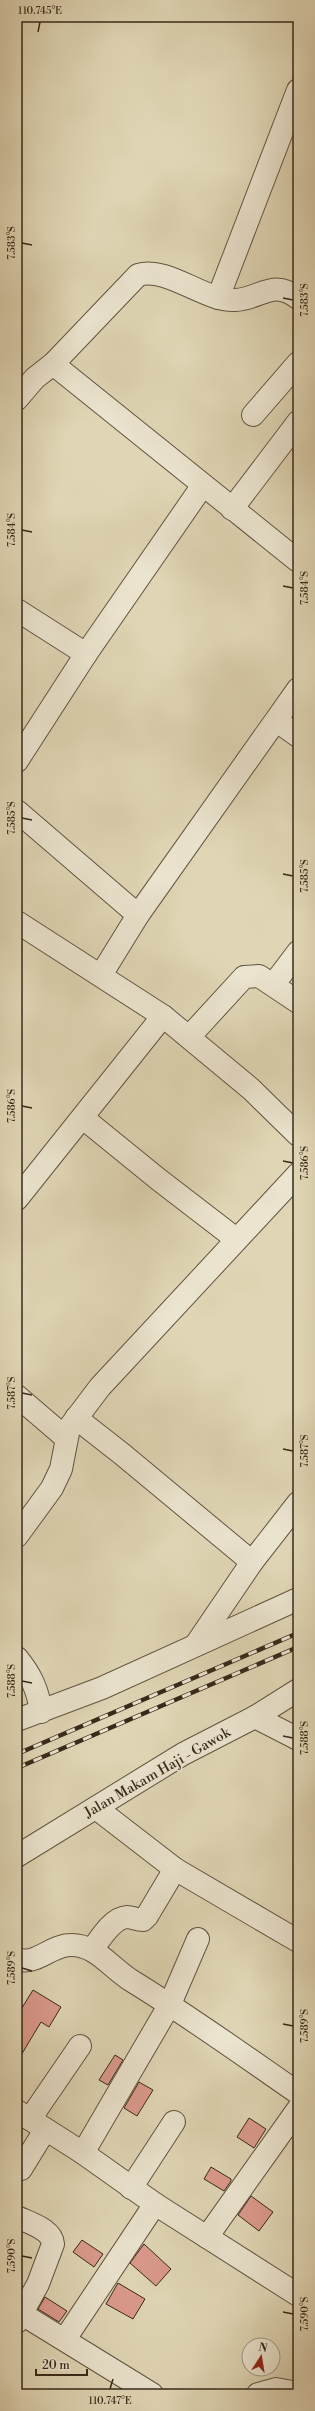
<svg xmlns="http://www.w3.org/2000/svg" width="315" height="2411" font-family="'Libre Bodoni',serif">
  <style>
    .building { fill: #db9a8c; stroke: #38291a }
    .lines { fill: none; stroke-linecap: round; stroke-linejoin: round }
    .minor-casing { stroke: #625441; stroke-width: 24 }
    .minor { stroke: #ebe4cf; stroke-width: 22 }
    .rail-casing { stroke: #38291a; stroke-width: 4.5 }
    .rail { stroke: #ebe4cf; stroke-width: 3; stroke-dasharray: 9; stroke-linecap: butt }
    .ticks { fill: none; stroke: #38291a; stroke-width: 1.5 }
    .labels { text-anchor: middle; stroke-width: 3.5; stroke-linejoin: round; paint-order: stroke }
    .street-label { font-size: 14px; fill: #38291a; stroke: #ebe4cf }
    .neatline { fill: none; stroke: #38291a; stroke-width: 1.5 }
    .ticks-label { font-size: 10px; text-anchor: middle; fill: #38291a }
  </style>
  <rect width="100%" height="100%" fill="#e0d6b5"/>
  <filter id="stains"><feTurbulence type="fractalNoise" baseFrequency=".005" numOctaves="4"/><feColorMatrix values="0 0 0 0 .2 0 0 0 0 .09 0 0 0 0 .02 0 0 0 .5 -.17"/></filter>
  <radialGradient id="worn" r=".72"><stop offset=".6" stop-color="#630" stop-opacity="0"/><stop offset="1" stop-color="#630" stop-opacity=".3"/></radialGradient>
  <!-- building -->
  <g class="building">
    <path d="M33,1990l28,17 -12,20 -8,-5 -24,40v-46z"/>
    <path d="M115,2055l8,5 -15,25 -9,-5z"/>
    <path d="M139,2082l14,8 -16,26 -13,-8z"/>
    <path d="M249,2118l17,11 -12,19 -17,-11z"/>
    <path d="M211,2167l20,12v2l-7,10 -20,-12z"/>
    <path d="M251,2196l22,16 -14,19 -21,-16z"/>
    <path d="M82,2240l21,14 -9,13 -21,-15z"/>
    <path d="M144,2244l27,25 -15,17 -26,-23z"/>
    <path d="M118,2283l27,16 -12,20 -27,-15z"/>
    <path d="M45,2297l22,14 -8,11 -21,-13z"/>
  </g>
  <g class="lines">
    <defs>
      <g id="minor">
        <path d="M218,298l80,-208"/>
        <path d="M53,364l245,197"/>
        <path d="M17,399l18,-21 18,-14 85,-89c30,-9 65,26 97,25 26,-1 37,-22 63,-2"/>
        <path d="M253,415l45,-52"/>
        <path d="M232,509l66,-87"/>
        <path d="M17,610l69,44"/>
        <path d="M277,721l21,15"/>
        <path d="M17,761l69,-107 117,-169"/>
        <path d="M17,811l121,104"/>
        <path d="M17,922l146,94 88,73 47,46"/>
        <path d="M101,975l37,-60 160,-226"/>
        <path d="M273,985l25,-33"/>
        <path d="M189,1037l55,-60 15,-1 39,26"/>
        <path d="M83,1118l75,61 78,60"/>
        <path d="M17,1199l146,-183"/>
        <path d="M17,1396l49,42"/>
        <path d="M76,1418l46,36 130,108"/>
        <path d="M17,1536l35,-48 9,-19 8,-41 31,-41 198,-213"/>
        <path d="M197,1643l55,-81 46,-59"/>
        <path d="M17,1658c14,17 21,32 24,54"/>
        <path d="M255,1717l43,22"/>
        <path d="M17,1720l85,-32 196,-89"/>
        <path d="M96,1808l79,61 123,72"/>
        <path d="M17,1856l166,-102 72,-37 43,-27"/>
        <path d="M92,1950c8,-11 20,-32 35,-33 5,0 10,3 16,3l4,-4 28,-47"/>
        <path d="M17,1959c24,9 40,-27 74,-9 11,5 28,23 41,31 57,35 111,74 166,112"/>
        <path d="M17,2111l66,42 72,51 143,91"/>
        <path d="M30,2119l50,-73"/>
        <path d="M83,2153l87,-149 28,-65"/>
        <path d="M21,2169l24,-39"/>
        <path d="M131,2188l43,-66"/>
        <path d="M17,2217c12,6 35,12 36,27l-15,40 -21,38"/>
        <path d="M207,2237l91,-128"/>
        <path d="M22,2314l130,80"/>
        <path d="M65,2339l90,-135"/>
        <path d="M258,2394l18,-5 22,4"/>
      </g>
    </defs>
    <!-- minor casing -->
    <use href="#minor" class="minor-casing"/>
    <!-- minor -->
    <use href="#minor" class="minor"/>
    <defs>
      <g id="rail">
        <path d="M17,1754l281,-121"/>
        <path d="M17,1768l281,-121"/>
      </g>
    </defs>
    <!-- rail casing -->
    <use href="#rail" class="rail-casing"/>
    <!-- rail -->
    <use href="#rail" class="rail"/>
  </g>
  <!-- ticks -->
  <path class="ticks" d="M38,32l2,-10M22,243l10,2M283,298l10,2M22,530l10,2M283,586l10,2M22,818l10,2M283,874l10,2M22,1106l10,2M283,1161l10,2M22,1393l10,2M283,1449l10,2M22,1681l10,2M283,1736l10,2M22,1968l10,3M283,2024l10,2M22,2256l10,2M283,2312l10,2M110,2389l3,-10"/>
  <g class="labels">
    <!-- street labels -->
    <g class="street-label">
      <text transform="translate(157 1772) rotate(-30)" y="5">Jalan Makam Haji - Gawok</text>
    </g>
  </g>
  <!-- margin -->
  <rect width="315" height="2411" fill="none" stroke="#e0d6b5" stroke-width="44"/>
  <!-- north arrow -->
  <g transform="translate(261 2357) rotate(12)"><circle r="19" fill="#ebe4cf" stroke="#a39987"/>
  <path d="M0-3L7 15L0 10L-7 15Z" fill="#8f2418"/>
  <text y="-6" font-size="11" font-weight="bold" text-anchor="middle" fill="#38291a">N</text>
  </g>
  <!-- scale -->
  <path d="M36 2369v6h51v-6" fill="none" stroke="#38291a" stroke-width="2"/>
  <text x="42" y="2369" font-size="12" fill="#38291a" stroke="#ebe4cf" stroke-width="3" paint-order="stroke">20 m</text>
  <rect x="22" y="22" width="271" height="2367" class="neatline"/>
  <g class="ticks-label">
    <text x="40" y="14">110.745°E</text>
    <text transform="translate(11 243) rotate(-90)" y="4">7.583°S</text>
    <text transform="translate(304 300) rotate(-90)" y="4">7.583°S</text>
    <text transform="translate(11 530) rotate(-90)" y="4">7.584°S</text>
    <text transform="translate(304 588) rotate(-90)" y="4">7.584°S</text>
    <text transform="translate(11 818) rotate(-90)" y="4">7.585°S</text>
    <text transform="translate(304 876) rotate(-90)" y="4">7.585°S</text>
    <text transform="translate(11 1106) rotate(-90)" y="4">7.586°S</text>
    <text transform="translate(304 1163) rotate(-90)" y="4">7.586°S</text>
    <text transform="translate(11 1393) rotate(-90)" y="4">7.587°S</text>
    <text transform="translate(304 1451) rotate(-90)" y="4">7.587°S</text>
    <text transform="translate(11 1681) rotate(-90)" y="4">7.588°S</text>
    <text transform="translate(304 1738) rotate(-90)" y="4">7.588°S</text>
    <text transform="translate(11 1968) rotate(-90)" y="4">7.589°S</text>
    <text transform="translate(304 2026) rotate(-90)" y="4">7.589°S</text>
    <text transform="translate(11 2256) rotate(-90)" y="4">7.590°S</text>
    <text transform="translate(304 2314) rotate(-90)" y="4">7.590°S</text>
    <text x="110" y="2404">110.747°E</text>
  </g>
  <rect width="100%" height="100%" filter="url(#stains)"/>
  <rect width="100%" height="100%" fill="url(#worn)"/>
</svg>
